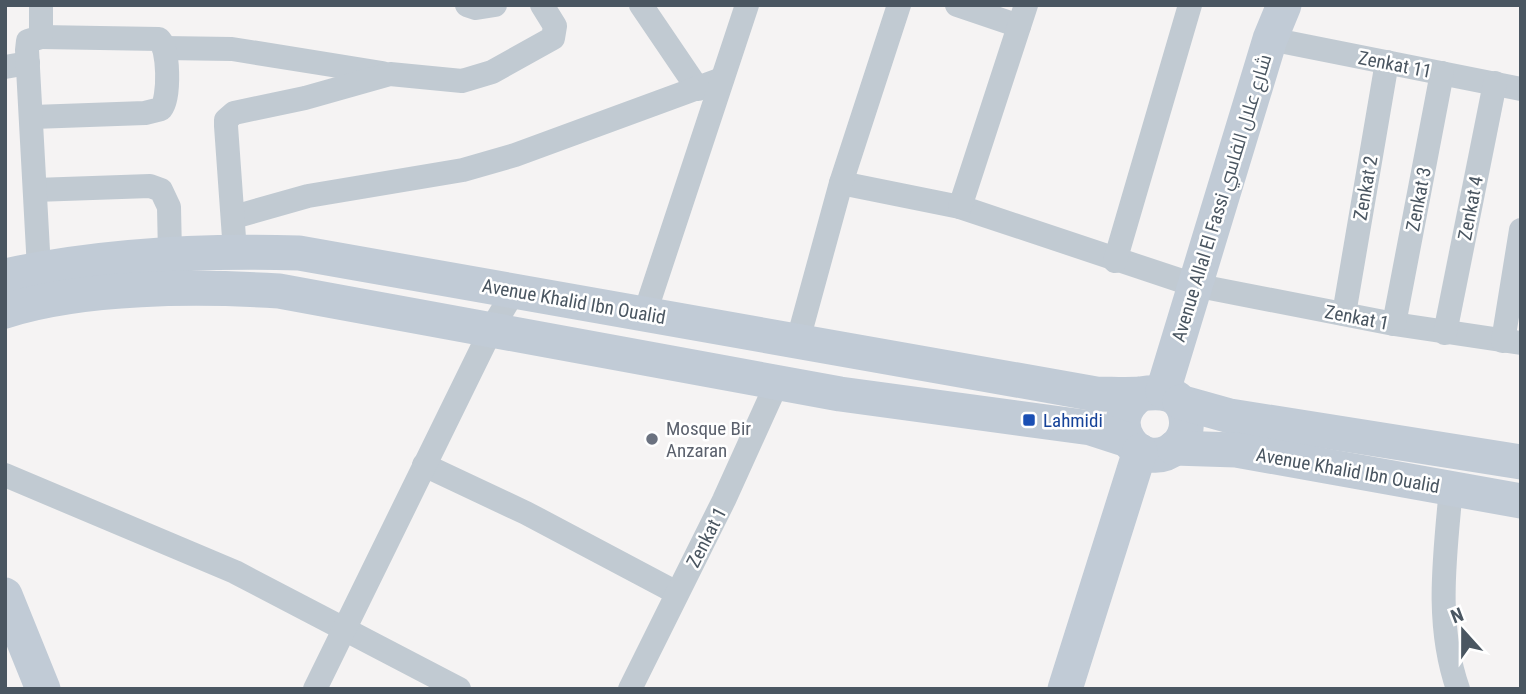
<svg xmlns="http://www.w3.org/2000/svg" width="1526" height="694" font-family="'Roboto Condensed',Cairo,sans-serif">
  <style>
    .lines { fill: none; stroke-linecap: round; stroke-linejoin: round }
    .street { stroke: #c1cad2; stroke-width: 24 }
    .secondary { stroke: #c1cbd6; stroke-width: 35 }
    .transit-dot { fill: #1a4fb4; stroke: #fff; stroke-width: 2.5 }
    .worship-dot { fill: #6b7280; stroke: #fff; stroke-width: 2.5 }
    .labels { text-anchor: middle; stroke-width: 5; stroke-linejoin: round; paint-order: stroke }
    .street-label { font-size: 19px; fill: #4a5661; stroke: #fff }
    .transit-label { font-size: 19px; fill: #164399; stroke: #fff; text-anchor: start }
    .worship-label { font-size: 19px; fill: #5b616d; stroke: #fff; text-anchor: start }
  </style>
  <rect width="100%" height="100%" fill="#f5f3f3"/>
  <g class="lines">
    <!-- street -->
    <g class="street">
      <path d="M467,5l9,3 19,-3"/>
      <path d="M641,5l57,84"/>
      <path d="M957,5l62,21"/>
      <path d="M1270,39l251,50"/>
      <path d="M164,48l68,1 150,24"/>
      <path d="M5,67l23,-4"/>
      <path d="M33,117l112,-4 16,-4c9,-11 8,-62 -2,-70l-118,-2"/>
      <path d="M841,183l119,24 234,78 200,39 127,19"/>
      <path d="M35,190l115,-4 11,4 8,17 1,47"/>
      <path d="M960,207l66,-202"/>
      <path d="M234,217l74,-21 155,-26 52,-15 207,-76"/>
      <path d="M235,252l-9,-126v-6l8,-7 71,-15 85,-24 72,7 30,-9 61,-34 2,-12 -13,-21"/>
      <path d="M1115,261l75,-256"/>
      <path d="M39,269l-12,-219 1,-9 13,-4v-32"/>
      <path d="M645,313l102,-308"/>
      <path d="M1344,314l43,-252"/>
      <path d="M1394,324l48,-251"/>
      <path d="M1445,333l50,-250"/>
      <path d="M798,340l43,-157 58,-178"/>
      <path d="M1503,341l18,-111"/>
      <path d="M424,465l102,48 151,80"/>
      <path d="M5,475l230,97 224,117"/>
      <path d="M1451,488c-6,68 -16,135 7,201"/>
      <path d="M315,689l177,-361 22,-37"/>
      <path d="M630,689l94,-189 53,-117"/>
    </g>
    <!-- secondary -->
    <g class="secondary">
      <path d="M5,276c97,-21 195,-26 294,-23l797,141c15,0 30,1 44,0 20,-3 42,-3 46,23 2,11 -2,22 -10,30 -34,29 -78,-25 -35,-53"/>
      <path d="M5,311c78,-25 192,-25 274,-20l561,103 251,34 37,12"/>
      <path d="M1163,391l107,-352 14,-34"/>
      <path d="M1180,402l50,14 291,46"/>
      <path d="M1174,448l62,2 285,51"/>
      <path d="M5,595l38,94"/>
      <path d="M1065,689l75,-238"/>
    </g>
  </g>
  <!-- markers -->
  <rect class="transit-dot" x="1022" y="413" width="14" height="14" rx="3.5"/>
  <circle class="worship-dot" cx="652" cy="439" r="7"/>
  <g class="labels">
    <!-- street labels -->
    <g class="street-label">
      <text transform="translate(1395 64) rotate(11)" y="7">Zenkat 11</text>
      <text transform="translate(1365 188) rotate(-80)" y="7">Zenkat 2</text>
      <text transform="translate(1221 198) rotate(-73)" y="7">Avenue Allal El Fassi شارع علال الفاسي</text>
      <text transform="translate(1418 199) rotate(-79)" y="7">Zenkat 3</text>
      <text transform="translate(1470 208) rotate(-79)" y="7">Zenkat 4</text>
      <text transform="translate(574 301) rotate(10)" y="7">Avenue Khalid Ibn Oualid</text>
      <text transform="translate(1357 317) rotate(11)" y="7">Zenkat 1</text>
      <text transform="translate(1348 470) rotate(10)" y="7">Avenue Khalid Ibn Oualid</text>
      <text transform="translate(706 537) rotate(-63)" y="7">Zenkat 1</text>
    </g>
    <!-- transit labels -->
    <g class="transit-label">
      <text x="1043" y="427">Lahmidi</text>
    </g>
    <!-- worship labels -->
    <g class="worship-label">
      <text x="666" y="435">Mosque Bir<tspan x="666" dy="22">Anzaran</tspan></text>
    </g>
  </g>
  <!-- border -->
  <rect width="1526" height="694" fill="none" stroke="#4a5661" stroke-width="14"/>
  <!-- north arrow -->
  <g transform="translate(1463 631) rotate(339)" stroke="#ffffff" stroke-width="5" paint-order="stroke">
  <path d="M0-5L12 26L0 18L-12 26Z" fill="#4a5661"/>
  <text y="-10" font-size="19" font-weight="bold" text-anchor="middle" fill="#4a5661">N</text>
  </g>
</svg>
